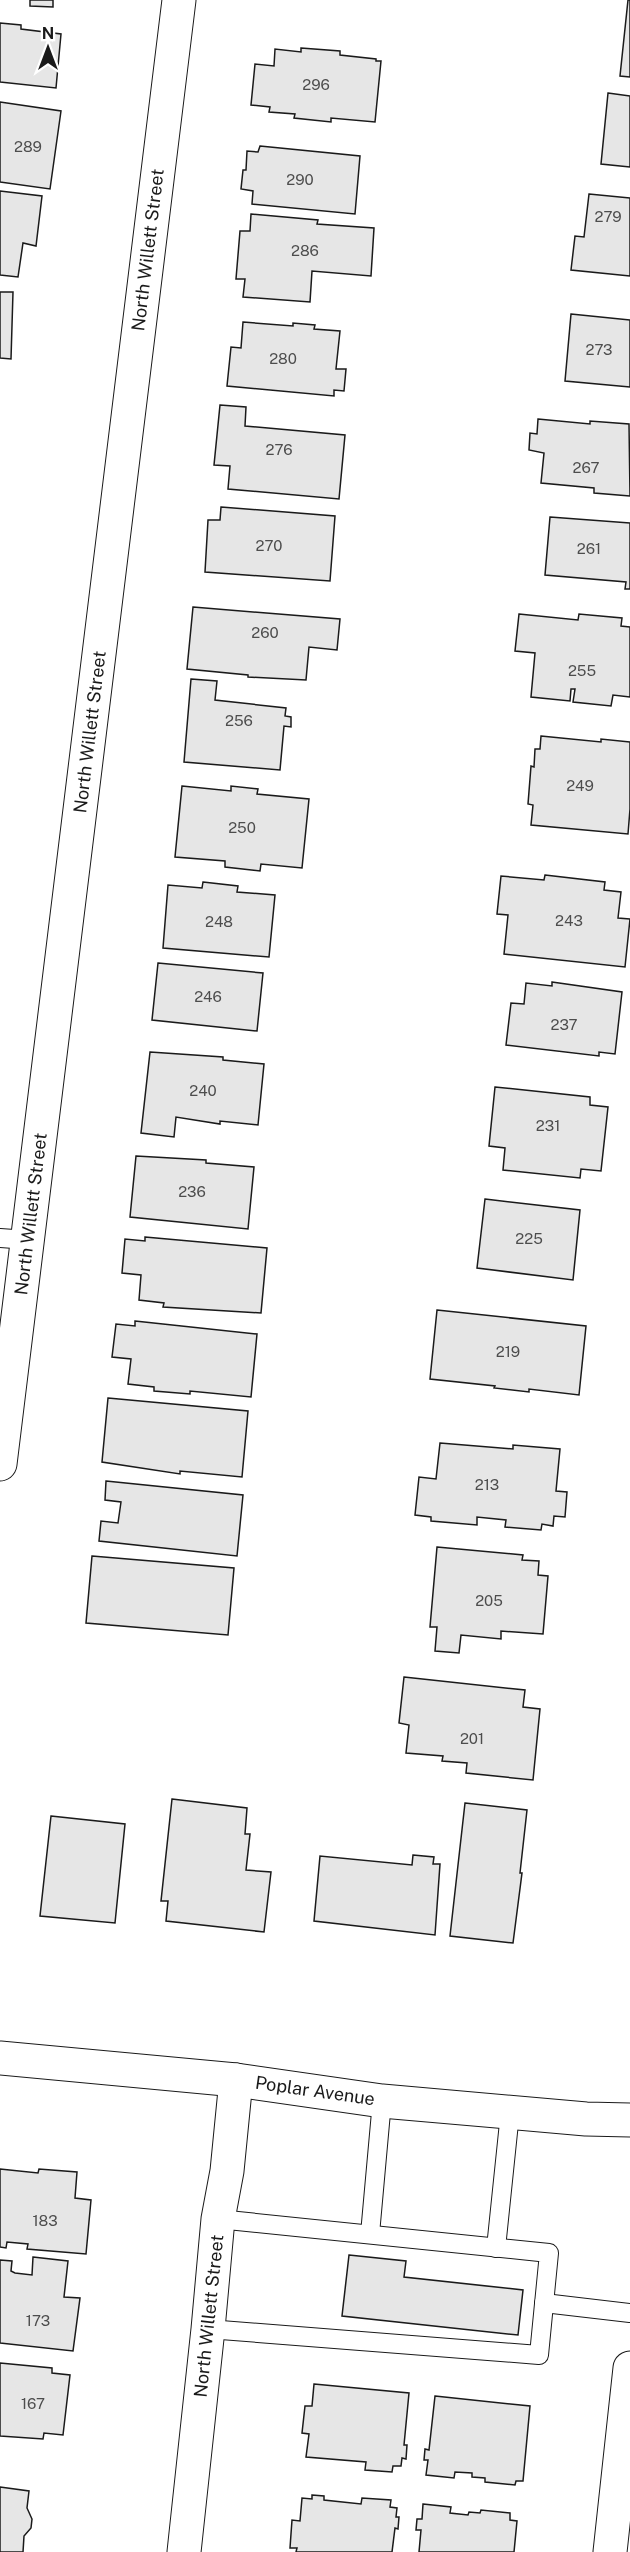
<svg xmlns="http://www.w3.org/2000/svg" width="630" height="2552" font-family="'Public Sans',sans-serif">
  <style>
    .building { fill: #e6e6e6; stroke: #1a1a1a; stroke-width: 1.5 }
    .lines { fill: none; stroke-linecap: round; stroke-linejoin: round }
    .lane-casing { stroke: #1a1a1a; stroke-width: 20 }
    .street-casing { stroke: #1a1a1a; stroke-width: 35 }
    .secondary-casing { stroke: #1a1a1a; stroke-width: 35 }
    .lane { stroke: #fff; stroke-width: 18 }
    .street { stroke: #fff; stroke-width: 33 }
    .secondary { stroke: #fff; stroke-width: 33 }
    .labels { text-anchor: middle; stroke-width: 4.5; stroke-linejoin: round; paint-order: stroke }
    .number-label { font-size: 15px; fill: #4d4d4d }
    .street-label { font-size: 18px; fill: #1a1a1a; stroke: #fff }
  </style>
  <rect width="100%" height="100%" fill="#fff"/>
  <!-- building -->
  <g class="building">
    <path d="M30,0h23v7l-23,-1z"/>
    <path d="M628,0h2v77l-10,-1z"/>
    <path d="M0,23l21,2v4l40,5 -5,54 -56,-6z"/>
    <path d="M301,48l39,3v4l36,4v2h5l-6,61 -44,-4v4l-37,-4 1,-4 -26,-2 1,-5 -19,-2 4,-41 19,2 1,-17 26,3z"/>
    <path d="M608,93l22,3v71l-29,-3z"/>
    <path d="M0,102l61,9 -11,78 -50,-7z"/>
    <path d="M260,146l100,10 -5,58 -103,-10 1,-13 -12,-2 2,-19h3l1,-19 11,1z"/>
    <path d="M0,191l42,5 -6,50 -13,-3 -5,34 -18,-2z"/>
    <path d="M589,194l41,4v78l-59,-6 4,-34 9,1z"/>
    <path d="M251,214l67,6 -1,4 57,4 -3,48 -59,-5 -2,31 -67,-5 2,-18h-9l4,-48h10z"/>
    <path d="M0,292h13l-2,67 -11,-1z"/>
    <path d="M571,314l59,6v67l-65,-6z"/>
    <path d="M243,322l50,4v-3l22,2 -1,4 26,2 -4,38h10l-2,22 -10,-1v6l-107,-10 4,-39 10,1z"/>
    <path d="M220,405l26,2 -1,19 100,9 -6,64 -111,-10 2,-23 -16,-1z"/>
    <path d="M538,419l52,5v-3l39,3 1,72 -36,-3v-5l-53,-5 3,-30 -15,-3 1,-17 7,1z"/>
    <path d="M221,507l114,9 -5,65 -125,-9 3,-52h12z"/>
    <path d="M550,517l80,6v66h-5l1,-7 -81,-7z"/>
    <path d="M193,607l147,12 -3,31 -28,-3 -3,33 -58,-3v-2l-61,-6z"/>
    <path d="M519,614l59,6 1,-6 43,4 -1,8 9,1v70l-17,-2 -2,11 -38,-4 2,-13h-4l-1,12 -39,-4 4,-44 -20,-2z"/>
    <path d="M191,679l26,2 -2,19 71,8 -1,8 6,1v10l-7,-1 -4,44 -96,-8z"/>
    <path d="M541,736l60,6v-3l29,3v67l-2,25 -97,-9 2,-20 -5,-1 3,-38 3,1 1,-18h5z"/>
    <path d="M182,786l49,5v-5l27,3 -1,5 52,5 -7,69 -41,-4 -1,7 -35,-4v-6l-50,-4z"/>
    <path d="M545,875l60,7 -1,8 17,2 -3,26 12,1 -5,48 -121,-13 4,-39 -11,-1 4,-38 43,4z"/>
    <path d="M203,882l35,4 -1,6 38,3 -6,62 -106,-9 5,-63 34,3z"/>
    <path d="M158,963l105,10 -6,58 -105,-11z"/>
    <path d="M552,982l70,10 -7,62 -16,-2v4l-93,-11 5,-42 13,1 2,-21 26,3z"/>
    <path d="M150,1052l73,5v3l41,4 -6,61 -38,-4v3l-44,-7 -2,20 -33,-4z"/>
    <path d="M495,1087l95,10v8l18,2 -7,64 -20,-2 -1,9 -77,-8 2,-22 -16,-2z"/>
    <path d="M136,1156l70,4v3l48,4 -6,62 -118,-12z"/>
    <path d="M485,1199l95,11 -7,70 -96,-12z"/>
    <path d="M145,1237l122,11 -6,65 -98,-6 1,-4 -25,-3 2,-25 -19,-2 3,-34 20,2z"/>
    <path d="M437,1310l149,16 -7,69 -50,-6v3l-35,-4 1,-2 -65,-7z"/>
    <path d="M135,1321l122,13 -6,63 -61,-6v3l-36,-3v-4l-26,-3 3,-25 -19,-2 4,-33 19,2z"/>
    <path d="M108,1398l140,13 -6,66 -62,-6v3l-78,-12z"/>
    <path d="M440,1443l73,6v-4l47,4 -4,42 11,1 -2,25 -11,-1 -1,10 -11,-2 -1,6 -36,-3 1,-7 -29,-3v8l-46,-4v-4l-16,-2 4,-38 17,2z"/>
    <path d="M106,1481l137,14 -6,61 -138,-15 2,-20 17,2 3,-21 -16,-2z"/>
    <path d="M437,1547l86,8 -1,5 17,1 -1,14 10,1 -5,58 -42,-3v8l-40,-4 -2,18 -24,-2 2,-24h-7z"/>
    <path d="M92,1556l142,12 -6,67 -142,-12z"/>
    <path d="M404,1677l121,13 -2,17 17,2 -7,71 -67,-7 1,-10 -25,-2 1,-5 -37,-3 3,-28 -10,-2z"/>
    <path d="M172,1799l75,9 -2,26h5l-4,36 25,2 -7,60 -98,-11 2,-20h-7z"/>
    <path d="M465,1803l62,7 -7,63h2l-9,70 -63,-7z"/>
    <path d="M51,1816l74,8 -10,99 -75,-7z"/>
    <path d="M413,1855l21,2 -1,7h7l-5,71 -121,-14 6,-65 92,9z"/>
    <path d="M0,2169l38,4 1,-4 38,3 -2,26 16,2 -5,54 -59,-5 1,-5 -21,-2 -1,6 -6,-1z"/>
    <path d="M349,2255l57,6 -2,16 119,13 -5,45 -176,-19z"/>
    <path d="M33,2257l35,4 -4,36 16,1 -7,53 -73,-8v-83l12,1 -1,10 4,2 17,2z"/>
    <path d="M0,2363l52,5v5l18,2 -7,60 -19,-2 -1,6 -43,-3z"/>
    <path d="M314,2384l95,9 -5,52h3l-1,14 -4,-1 -1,8h-8l-1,6 -27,-2 1,-8 -60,-5 3,-23 -7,-1 3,-27h7z"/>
    <path d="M435,2396l95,10 -7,75h-7l-1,4 -30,-3v-4l-13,-1v-4l-17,-1 -1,6 -28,-3 2,-15h-4l1,-11 4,1z"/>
    <path d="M0,2487l29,4 -2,17 5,11 -1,9 -7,8 -1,16h-23z"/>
    <path d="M312,2495l12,1v4l37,4 1,-6 29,2 -1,7 7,1 -1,9h3l-1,12 -3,-1 -3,24h-96l1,-4h-7l2,-28 8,1 2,-23 10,1z"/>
    <path d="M423,2504l28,3 -1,6 18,2 1,-3 11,1 1,-3 29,3v7l7,1 -3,31h-95l2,-22h-5l1,-11h5z"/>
  </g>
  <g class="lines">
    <defs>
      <g id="lane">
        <path d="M0,1238l28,2"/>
        <path d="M370,2234l12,-133"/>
        <path d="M496,2248l14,-135"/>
        <path d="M544,2303l86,10"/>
        <path d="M208,2329l331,26 10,-102 -331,-34"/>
      </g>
      <g id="street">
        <path d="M0,1464l179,-1464"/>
        <path d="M184,2552l24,-223 10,-110 9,-48 9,-91"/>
        <path d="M610,2552l20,-184"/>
      </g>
      <path id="secondary" d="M0,2058l236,22 146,21 204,18 44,1"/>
    </defs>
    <!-- lane casing -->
    <use href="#lane" class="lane-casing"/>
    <!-- street casing -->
    <use href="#street" class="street-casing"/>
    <!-- secondary casing -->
    <use href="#secondary" class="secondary-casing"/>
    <!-- lane -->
    <use href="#lane" class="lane"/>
    <!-- street -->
    <use href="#street" class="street"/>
    <!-- secondary -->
    <use href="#secondary" class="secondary"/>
  </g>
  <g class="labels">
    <!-- number labels -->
    <g class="number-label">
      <text x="316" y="90">296</text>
      <text x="28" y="152">289</text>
      <text x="300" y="185">290</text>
      <text x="608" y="222">279</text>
      <text x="305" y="256">286</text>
      <text x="599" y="355">273</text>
      <text x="283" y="364">280</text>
      <text x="279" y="455">276</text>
      <text x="586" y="473">267</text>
      <text x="269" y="551">270</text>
      <text x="589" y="554">261</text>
      <text x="265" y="638">260</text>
      <text x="582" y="676">255</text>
      <text x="239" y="726">256</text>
      <text x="580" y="791">249</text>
      <text x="242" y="833">250</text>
      <text x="569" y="926">243</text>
      <text x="219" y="927">248</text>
      <text x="208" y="1002">246</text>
      <text x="564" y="1030">237</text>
      <text x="203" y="1096">240</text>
      <text x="548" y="1131">231</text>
      <text x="192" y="1197">236</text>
      <text x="529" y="1244">225</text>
      <text x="508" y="1357">219</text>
      <text x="487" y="1490">213</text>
      <text x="489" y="1606">205</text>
      <text x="472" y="1744">201</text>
      <text x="45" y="2226">183</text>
      <text x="38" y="2326">173</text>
      <text x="33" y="2409">167</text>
    </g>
    <!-- street labels -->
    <g class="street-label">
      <text transform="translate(148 250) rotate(-83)" y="6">North Willett Street</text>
      <text transform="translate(90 732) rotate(-83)" y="6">North Willett Street</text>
      <text transform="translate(31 1214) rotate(-83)" y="6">North Willett Street</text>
      <text transform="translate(315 2091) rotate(8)" y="6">Poplar Avenue</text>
      <text transform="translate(209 2316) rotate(-84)" y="6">North Willett Street</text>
    </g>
  </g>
  <!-- north arrow -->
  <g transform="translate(48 48)" stroke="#ffffff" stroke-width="4.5" paint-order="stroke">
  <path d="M0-4.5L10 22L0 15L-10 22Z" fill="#1a1a1a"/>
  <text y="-9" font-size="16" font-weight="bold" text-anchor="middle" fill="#1a1a1a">N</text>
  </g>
</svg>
